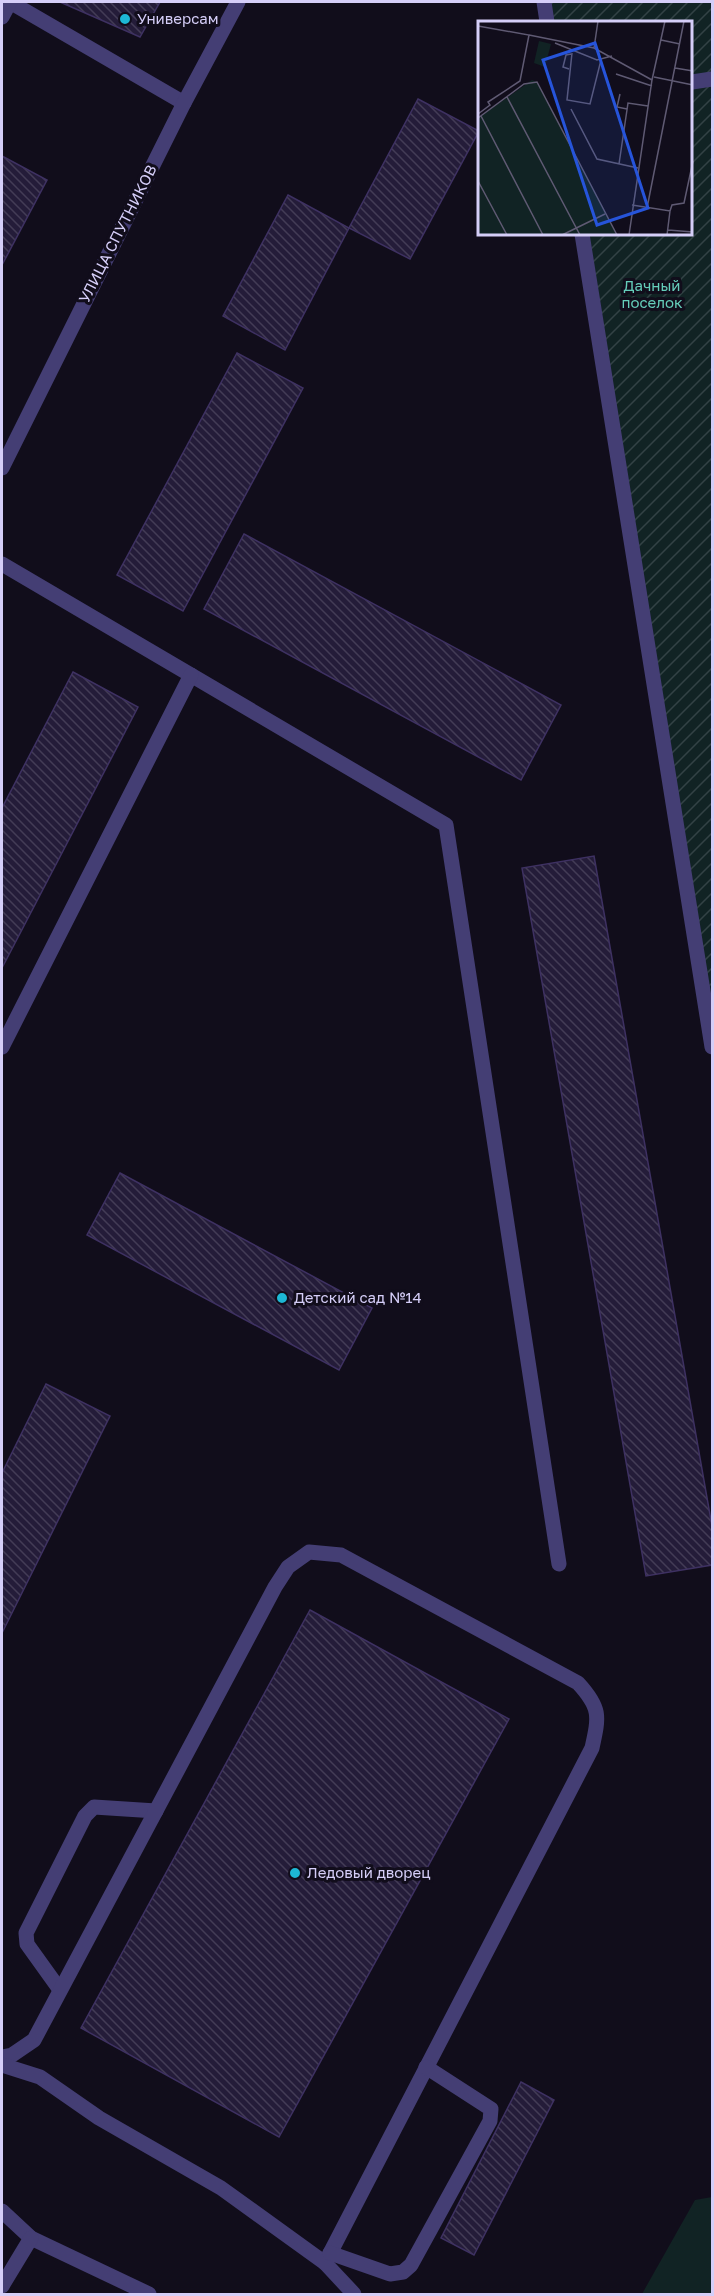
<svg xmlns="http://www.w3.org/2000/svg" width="714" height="2296" font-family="'Golos Text',sans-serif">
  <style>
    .grass { fill: #112324 }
    .garden { fill: url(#garden-furrows) }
    .building { fill: url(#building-back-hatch); stroke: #3e3162; stroke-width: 1.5 }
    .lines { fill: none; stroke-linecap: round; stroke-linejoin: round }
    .minor { stroke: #443e74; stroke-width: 15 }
    .poi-dot { fill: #1db7d5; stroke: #110d1b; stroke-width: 2 }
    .labels { text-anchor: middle; stroke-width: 6; stroke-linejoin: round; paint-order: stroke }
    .poi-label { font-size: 15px; fill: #d5cef8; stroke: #110d1b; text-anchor: start }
    .street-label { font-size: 15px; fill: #d5cef8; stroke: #110d1b }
    .park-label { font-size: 15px; fill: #65cdba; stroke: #110d1b }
    .inset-road { fill: none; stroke: #5f5a73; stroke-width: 1.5 }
    .view { fill: #2654da; fill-opacity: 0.15; stroke: #2654da; stroke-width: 3 }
    .inset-edge { fill: none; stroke: #d5cef8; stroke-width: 3 }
  </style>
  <defs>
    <pattern id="garden-furrows" width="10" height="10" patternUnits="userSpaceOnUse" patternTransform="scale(1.5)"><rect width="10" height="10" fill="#112324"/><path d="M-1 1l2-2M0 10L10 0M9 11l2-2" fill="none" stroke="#334245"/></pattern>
    <pattern id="building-back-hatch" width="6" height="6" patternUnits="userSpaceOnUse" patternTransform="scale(1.5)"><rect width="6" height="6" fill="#241c39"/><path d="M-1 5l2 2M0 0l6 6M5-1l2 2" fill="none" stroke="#433c56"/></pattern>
  </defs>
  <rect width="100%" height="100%" fill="#110d1b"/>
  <!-- grass -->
  <path class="grass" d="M712,2197v97h-70l53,-94z"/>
  <!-- garden -->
  <path class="garden" d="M544,2h168v1045l-130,-813h110v-212h-145z"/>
  <!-- building -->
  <g class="building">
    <path d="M60,2h100l-20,35z"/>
    <path d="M418,99l61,32 -69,128 -61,-31z"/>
    <path d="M2,156l45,24 -45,85z"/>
    <path d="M288,195l61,33 -64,122 -62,-34z"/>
    <path d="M237,353l66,35 -120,223 -66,-36z"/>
    <path d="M244,534l317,171 -40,75 -317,-171z"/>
    <path d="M73,672l65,35 -136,261v-160z"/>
    <path d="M594,856l118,670v39l-66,11 -124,-708z"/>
    <path d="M120,1173l252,135 -33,62 -252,-135z"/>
    <path d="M46,1384l64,32 -108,217v-160z"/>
    <path d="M310,1610l199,109 -230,418 -198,-109z"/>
    <path d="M521,2082l33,18 -80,155 -33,-17z"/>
  </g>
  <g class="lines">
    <!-- minor -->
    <g class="minor">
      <path d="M10,2l174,101"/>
      <path d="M544,2l3,20"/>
      <path d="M2,17l8,-15"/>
      <path d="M692,82l20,-3"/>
      <path d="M582,234l130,813"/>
      <path d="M2,468l182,-365 54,-101"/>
      <path d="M2,564l444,261 113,739"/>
      <path d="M2,1047l189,-372"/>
      <path d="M60,1990l-33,-46 -1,-11 59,-117 9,-9 62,4"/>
      <path d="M2,2057l10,-2 22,-15 241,-453 13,-20 21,-15 32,3 237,128c23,25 21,33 14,65l-267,515"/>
      <path d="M2,2065l38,12 59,41 122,70 104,75 29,31"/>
      <path d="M2,2211l29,27 118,56"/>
      <path d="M330,2253l60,21 13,-2 8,-7 79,-144 1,-12 -65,-42"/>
      <path d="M2,2286l29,-48"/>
    </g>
  </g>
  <!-- markers -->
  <g class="poi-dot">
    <circle cx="125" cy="19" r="6"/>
    <circle cx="282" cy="1298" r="6"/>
    <circle cx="295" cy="1873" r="6"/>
  </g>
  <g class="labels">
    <!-- poi labels -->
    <g class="poi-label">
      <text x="137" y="24">Универсам</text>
      <text x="294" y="1303">Детский сад №14</text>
      <text x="307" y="1878">Ледовый дворец</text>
    </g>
    <!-- street labels -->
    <g class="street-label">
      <text transform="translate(118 234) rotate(-63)" y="5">УЛИЦА СПУТНИКОВ</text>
    </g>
    <!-- park labels -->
    <g class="park-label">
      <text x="652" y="291">Дачный<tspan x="652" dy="17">поселок</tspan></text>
    </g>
  </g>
  <!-- overview -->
  <g transform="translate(478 21)">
    <rect width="214" height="214" fill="#110d1b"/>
    <path d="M61,20l12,3 -6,23 -11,-4z" fill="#112324"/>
    <path d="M54,59l5,2 80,153h-139v-117z" fill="#112324"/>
    <path class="inset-road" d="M0,5l51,9 -9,46 -32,21 2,3 -12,9M51,14l65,13 58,32M183,19l19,4M77,22l42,17 15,-4M116,27l4,-27M94,32l-5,47 23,4 11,-44M197,47l18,3M91,48l-6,-2 3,-12 5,-1M138,53l36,12M176,56l39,8M142,73l-3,13 10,2M29,76l73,138M93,88l26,50 41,9M3,95l62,119M0,97l46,-34 13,-2 80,153M141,143l9,-61 20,3M0,160l29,54M154,184l38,6 2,-6 12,-2 9,-42M169,187l37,-187M190,209l25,2M84,214l43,-21M151,214l23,-155 13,-59M189,214l3,-24"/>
    <path class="view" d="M117,22l53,165 -51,17 -54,-165z"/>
    <rect width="214" height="214" class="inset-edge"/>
  </g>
  <!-- border -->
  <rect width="714" height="2296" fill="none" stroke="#d5cef8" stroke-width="6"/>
</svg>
